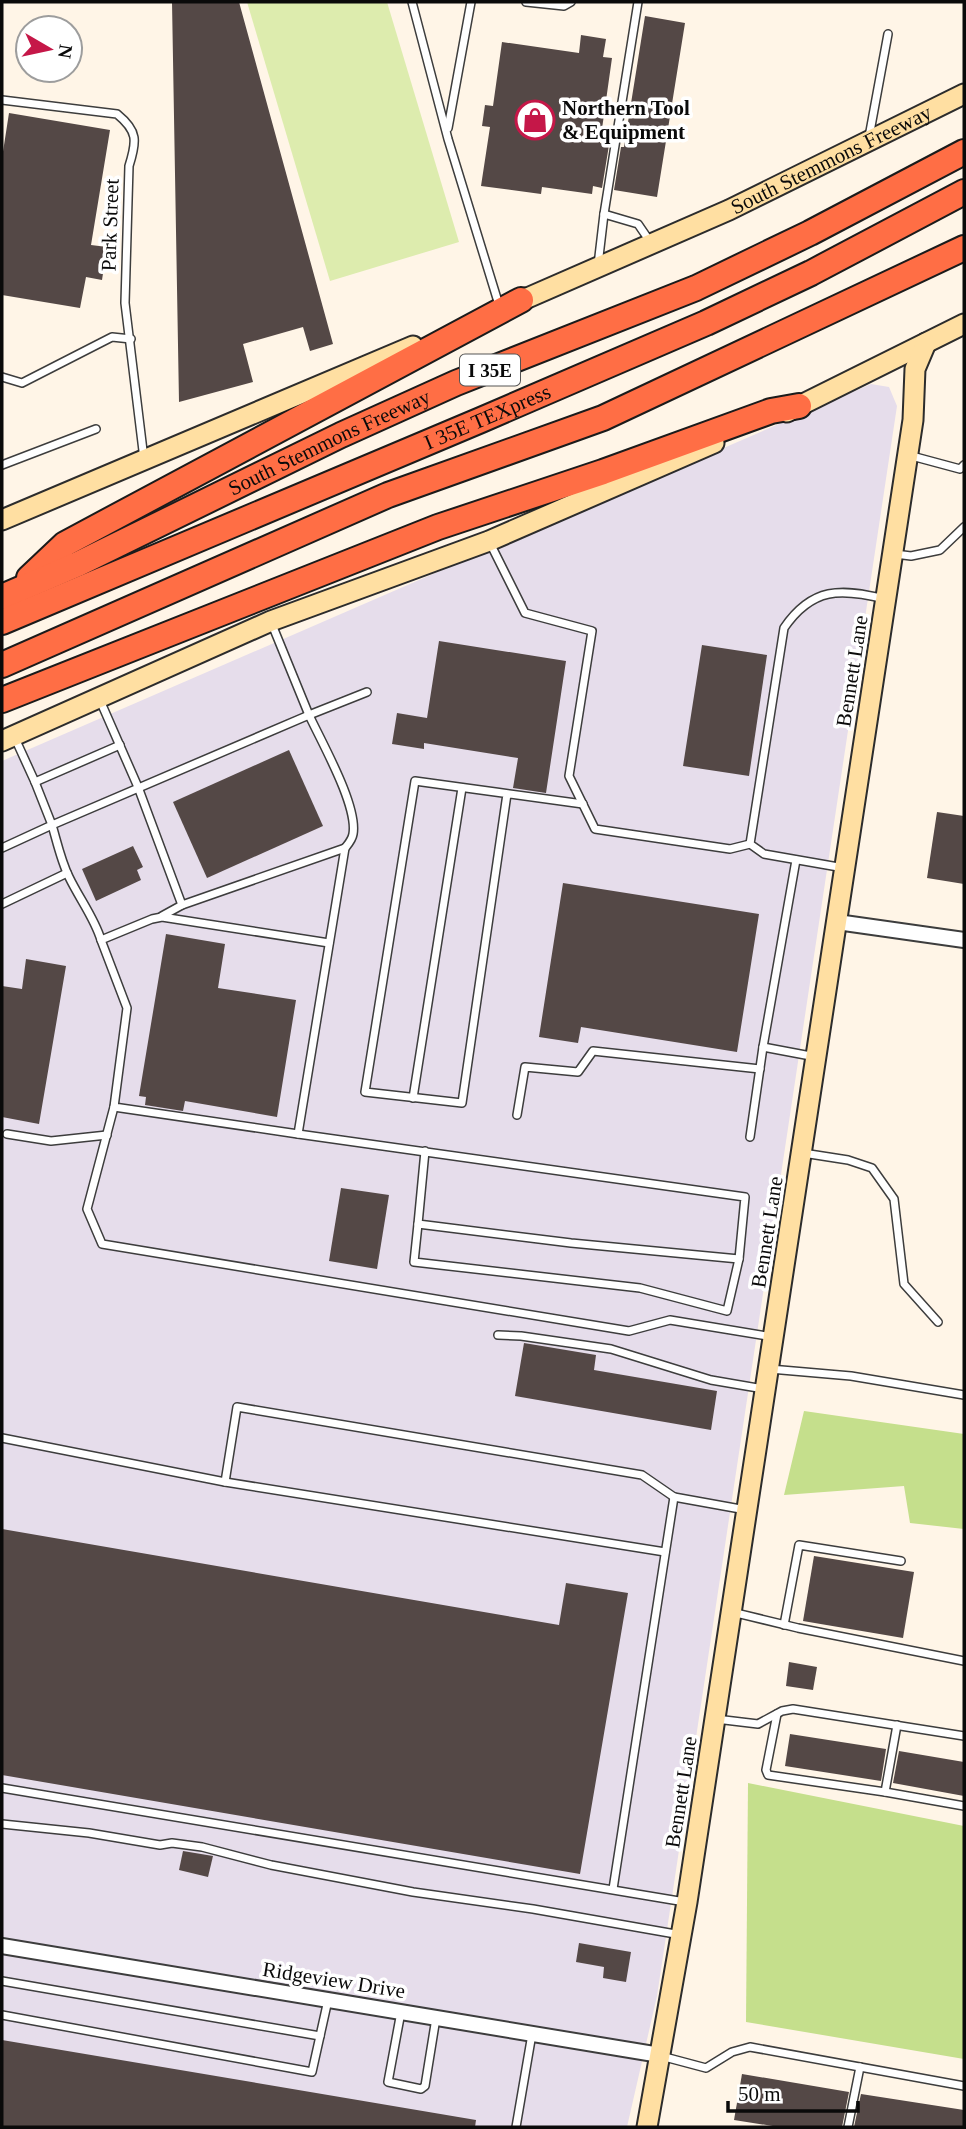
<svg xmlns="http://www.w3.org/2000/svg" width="966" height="2129" font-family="'Times New Roman',serif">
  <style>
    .industrial { fill: #e6ddeb }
    .green { fill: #ddecae }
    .forest { fill: #c5df8c }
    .building { fill: #544846 }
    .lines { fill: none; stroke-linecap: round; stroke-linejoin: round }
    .lane-casing { stroke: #3d3d3d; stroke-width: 10 }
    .street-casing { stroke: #3d3d3d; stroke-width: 18 }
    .secondary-casing { stroke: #2c2c2c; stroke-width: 23 }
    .highway-casing { stroke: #1b1b1b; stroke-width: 28 }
    .lane { stroke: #fff; stroke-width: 7 }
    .street { stroke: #fff; stroke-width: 14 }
    .secondary { stroke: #ffdfa2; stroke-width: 19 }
    .highway { stroke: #ff6e45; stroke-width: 24 }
    .labels { text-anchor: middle; stroke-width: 7; stroke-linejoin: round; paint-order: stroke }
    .shield { fill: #fff; stroke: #545454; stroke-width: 2 }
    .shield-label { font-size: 19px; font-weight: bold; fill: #0a0a0a }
    .poi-label { font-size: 21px; font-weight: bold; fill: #0a0a0a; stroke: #fff; text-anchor: start }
    .street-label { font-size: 21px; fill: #0a0a0a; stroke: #fff }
  </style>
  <rect width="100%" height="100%" fill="#fff5e7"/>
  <!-- industrial -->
  <path class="industrial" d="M871,384l18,3 8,19 -240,1590 -30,131h-625v-1366z"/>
  <!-- green -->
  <path class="green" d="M247,2h140l72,240 -129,39z"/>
  <!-- forest -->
  <g class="forest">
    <path d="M804,1411l160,23v95l-54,-6 -6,-37 -120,9z"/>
    <path d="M748,1783l216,43v233l-218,-37z"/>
  </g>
  <!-- building -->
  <g class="building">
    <path d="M172,2h67l94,342 -23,7 -7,-24 -60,17 10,38 -74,20z"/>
    <path d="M645,16l40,7 -28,174 -43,-7 7,-43h3z"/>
    <path d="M581,35l25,4 -3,18 9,1 -12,85 9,2 -7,43 -9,-2 -1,8 -50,-7 -1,7 -60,-8 9,-59 -8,-1 3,-21 8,1 9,-64 77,11z"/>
    <path d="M9,113l101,17 -19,115 16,2 -5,33 -16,-3 -6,31 -78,-13v-137z"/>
    <path d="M439,641l127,20 -20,132 -33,-5 5,-30 -94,-15v6l-32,-5 5,-31 30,5z"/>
    <path d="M702,645l65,10 -18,121 -66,-10z"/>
    <path d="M289,750l34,76 -116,52 -34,-76z"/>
    <path d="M937,812l27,4v68l-37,-6z"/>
    <path d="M133,846l10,21 -6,3 4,10 -45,21 -14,-32z"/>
    <path d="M563,883l196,31 -22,138 -156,-25 -3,16 -39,-6z"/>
    <path d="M166,934l59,10 -7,44 78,12 -19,117 -92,-16 -2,10 -38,-6 1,-8 -7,-1z"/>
    <path d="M26,959l40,7 -27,158 -37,-7v-131l20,3z"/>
    <path d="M341,1188l48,7 -12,74 -48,-8z"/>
    <path d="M524,1343l72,12 -2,15 123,21 -6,39 -196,-34z"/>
    <path d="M2,1529l557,96 7,-42 62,10 -48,281 -578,-99z"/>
    <path d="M814,1556l100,16 -11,66 -100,-17z"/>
    <path d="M789,1662l28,5 -4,23 -27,-4z"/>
    <path d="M790,1734l96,15 -5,32 -96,-15z"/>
    <path d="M899,1751l65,11v34l-71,-13z"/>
    <path d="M183,1851l30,5 -5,21 -29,-7z"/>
    <path d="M579,1943l52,9 -5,30 -23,-4 1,-11 -28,-5z"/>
    <path d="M2,2040l474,80 -1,7h-473z"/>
    <path d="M742,2074l107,18 -7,35h-63l-45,-7z"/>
    <path d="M861,2094l103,16v17h-110z"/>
  </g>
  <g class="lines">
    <defs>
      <g id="lane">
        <path d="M412,2l36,137 51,166"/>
        <path d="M526,2l38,4 7,-4"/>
        <path d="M2,100l115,14c21,17 20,27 12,52l-4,137 19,156"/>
        <path d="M448,128l23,-126"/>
        <path d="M869,137l19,-103"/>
        <path d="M604,214l34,-212"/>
        <path d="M598,265l6,-51 34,10 13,19"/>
        <path d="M2,377l20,6 90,-46 19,2"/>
        <path d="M908,455l52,14 4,-4"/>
        <path d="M2,465l94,-36"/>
        <path d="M490,543l35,70 67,18 -23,145 26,53 135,20 20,-5"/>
        <path d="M895,554l16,2 29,-6 24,-23"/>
        <path d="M271,622l38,93 58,-23"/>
        <path d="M99,698l39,89 44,118"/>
        <path d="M14,736l21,46 85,-37"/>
        <path d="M507,794l-45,309 -97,-11 50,-311c56,8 112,15 168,23"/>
        <path d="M2,848l50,-23 -17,-43"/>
        <path d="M844,868l-80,-14 -14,-10 34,-216c28,-41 57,-40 101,-29"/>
        <path d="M2,904l65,-31"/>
        <path d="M162,916l20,-11 163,-57"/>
        <path d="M101,940c-6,-21 -22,-42 -32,-63 -8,-16 -12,-35 -17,-52l257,-110c13,28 49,91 44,119 -1,6 -4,9 -8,14l-47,286 447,63 -6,62 -168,-16 -153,-19 7,-73"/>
        <path d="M763,1047l53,10"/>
        <path d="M413,1098l49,-310"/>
        <path d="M114,1107l-27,102 15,35 527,87 41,-11 103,17"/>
        <path d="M517,1115l8,-48 53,5 15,-21 167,18"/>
        <path d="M7,1134l44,7 56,-6"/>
        <path d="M298,1134l-184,-27 13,-99 -26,-68 51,-21 10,-2 167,26"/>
        <path d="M750,1137l13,-90 33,-187"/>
        <path d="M803,1153l45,7 24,8 22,31 10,85 34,38"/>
        <path d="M418,1224l-4,38 226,26 87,23 12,-52"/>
        <path d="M498,1335l23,1 90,13 100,31 53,9"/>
        <path d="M770,1369l81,7 113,19"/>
        <path d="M2,1438l223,44 440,70"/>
        <path d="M225,1482l12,-75 405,68 32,22 72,13"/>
        <path d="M732,1612l66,16 166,33"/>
        <path d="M784,1625l15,-80 102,16"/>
        <path d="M777,1714l-11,56 2,5 117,17 12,-67"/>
        <path d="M716,1719l42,5 24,-13 11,-2 171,27"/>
        <path d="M2,1788l683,114"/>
        <path d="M885,1792l79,14"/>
        <path d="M2,1824l87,9 71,12 12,-2 30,4 69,18 142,27 120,17 148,26"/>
        <path d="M613,1889l61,-392"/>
        <path d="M2,1981l318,55"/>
        <path d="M401,2012l-13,70 33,7 4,-3 11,-68"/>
        <path d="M2,2015l310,57 16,-72"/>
        <path d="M661,2056l45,12 26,-16 18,-5 214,39"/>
        <path d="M516,2127l16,-93"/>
        <path d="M848,2127l12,-60"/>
      </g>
      <g id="street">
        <path d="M837,922l127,18"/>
        <path d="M2,1946l658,109"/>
      </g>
      <g id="secondary">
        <path id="s1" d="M509,306l220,-96 235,-116"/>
        <path d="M787,412l177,-88"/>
        <path d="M2,520l411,-174"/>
        <path d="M2,741l269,-120 218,-80 225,-98"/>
        <path d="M647,2127l40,-225 226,-1482 2,-51 11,-26"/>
      </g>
      <g id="highway">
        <path d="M29,578l36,-34 456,-244"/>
        <path id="s2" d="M2,597l76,-33 263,-129 115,-52 240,-95 114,-55 154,-81"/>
        <path id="s3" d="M2,622l479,-202 225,-97 105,-50 153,-81"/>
        <path d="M2,665l386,-170 215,-77 361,-170"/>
        <path d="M2,700l436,-173 165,-55 168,-61 28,-5"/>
      </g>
    </defs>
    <!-- lane casing -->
    <use href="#lane" class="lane-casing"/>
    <!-- street casing -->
    <use href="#street" class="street-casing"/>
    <!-- secondary casing -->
    <use href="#secondary" class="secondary-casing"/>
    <!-- highway casing -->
    <use href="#highway" class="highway-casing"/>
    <!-- lane -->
    <use href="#lane" class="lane"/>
    <!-- street -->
    <use href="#street" class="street"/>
    <!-- secondary -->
    <use href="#secondary" class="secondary"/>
    <!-- highway -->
    <use href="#highway" class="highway"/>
  </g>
  <!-- icons -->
  <defs>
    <symbol id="shop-ring" viewBox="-11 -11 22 22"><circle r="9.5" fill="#fff" stroke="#c51748" stroke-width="1.5"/><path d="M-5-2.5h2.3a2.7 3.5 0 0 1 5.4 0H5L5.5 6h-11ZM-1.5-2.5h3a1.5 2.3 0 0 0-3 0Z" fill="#c51748"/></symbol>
  </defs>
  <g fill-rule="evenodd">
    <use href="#shop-ring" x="513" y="98" width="44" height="44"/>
  </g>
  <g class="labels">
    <!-- shield labels -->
    <rect class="shield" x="460" y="354.5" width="60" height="31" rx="5"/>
    <g class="shield-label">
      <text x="490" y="377">I 35E</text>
    </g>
    <!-- poi labels -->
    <g class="poi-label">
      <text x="562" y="115">Northern Tool<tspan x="562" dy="24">&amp; Equipment</tspan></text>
    </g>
    <!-- street labels -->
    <g class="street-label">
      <text dy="7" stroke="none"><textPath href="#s1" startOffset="354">South Stemmons Freeway</textPath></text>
      <text transform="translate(110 225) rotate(-88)" y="7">Park Street</text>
      <text dy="7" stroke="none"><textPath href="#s3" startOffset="527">I 35E TEXpress</textPath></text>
      <text dy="7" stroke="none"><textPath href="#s2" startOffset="362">South Stemmons Freeway</textPath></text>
      <text transform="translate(852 671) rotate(-81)" y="7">Bennett Lane</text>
      <text transform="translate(767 1232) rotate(-81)" y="7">Bennett Lane</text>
      <text transform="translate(681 1792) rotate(-81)" y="7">Bennett Lane</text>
      <text transform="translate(334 1980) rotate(9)" y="7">Ridgeview Drive</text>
    </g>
  </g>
  <!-- border -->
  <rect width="966" height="2129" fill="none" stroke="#0a0a0a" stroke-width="7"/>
  <!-- north arrow -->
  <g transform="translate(49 49) rotate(99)"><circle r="33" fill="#ffffff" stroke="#9d9d9d" stroke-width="2"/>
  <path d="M0-5L12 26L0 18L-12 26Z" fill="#c51748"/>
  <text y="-10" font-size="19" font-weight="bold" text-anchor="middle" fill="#0a0a0a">N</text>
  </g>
  <!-- scale -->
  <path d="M728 2101v10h130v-10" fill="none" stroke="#0a0a0a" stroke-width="3.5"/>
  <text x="738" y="2101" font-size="21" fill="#0a0a0a" stroke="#ffffff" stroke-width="5" paint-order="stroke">50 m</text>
</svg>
